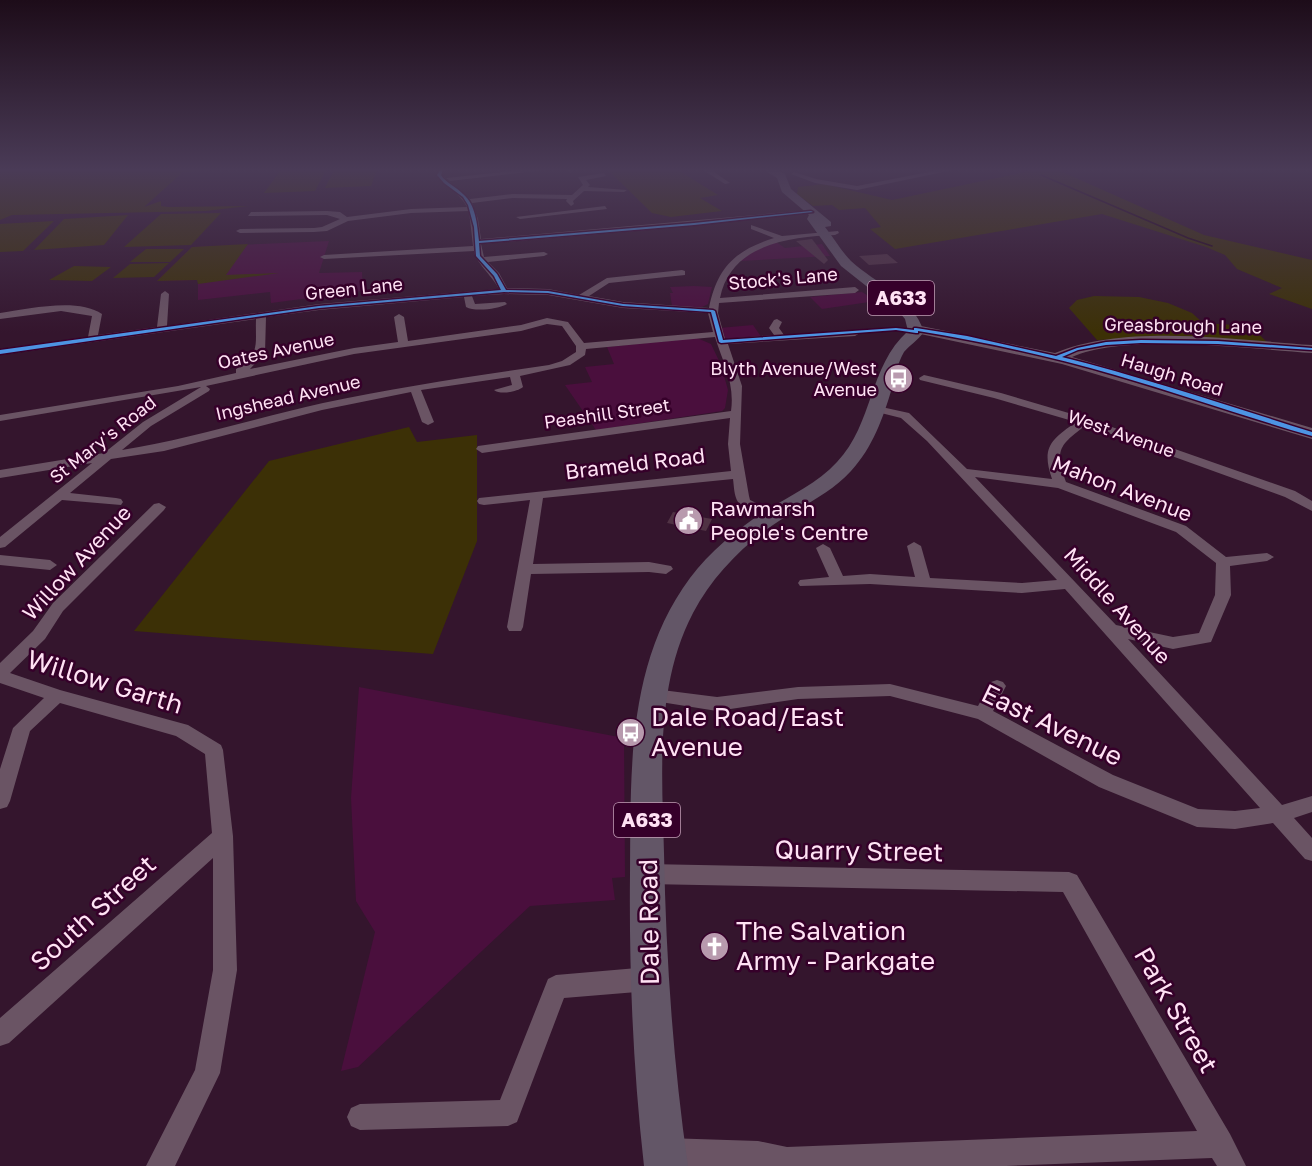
<svg xmlns="http://www.w3.org/2000/svg" width="1312" height="1166" font-family="'Golos Text',sans-serif">
  <style>
    .built { fill: #4a0f3d }
    .green { fill: #3c3006 }
    .lines { fill: none; stroke-linecap: round; stroke-linejoin: round }
    .stream { stroke: #22021a; stroke-width: 1.5 }
    .building { fill: #503244 }
    .street { fill: #6a5464; fill-rule: evenodd }
    .secondary { fill: #6a5464; fill-rule: evenodd }
    .primary { fill: #635667; fill-rule: evenodd }
    .cycleway-casing { stroke: #36002a; stroke-width: 3 }
    .cycleway { fill: #4d94e3; fill-rule: evenodd }
    .labels { text-anchor: middle; stroke-width: 5; stroke-linejoin: round; paint-order: stroke }
    .far-street-label { font-size: 18px; fill: #ffe2f4; stroke: #36002a }
    .far-poi-label { font-size: 18px; fill: #ffe2f4; stroke: #36002a; text-anchor: end }
    .shield { fill: #36002a; stroke: #c39eb7; stroke-width: 1.5 }
    .shield-label { font-size: 20px; font-weight: bold; fill: #ffe2f4 }
    .street-label { font-size: 21px; fill: #ffe2f4; stroke: #36002a }
    .poi-label { font-size: 21px; fill: #ffe2f4; stroke: #36002a; text-anchor: start }
    .near-street-label { font-size: 26px; fill: #ffe2f4; stroke: #36002a }
    .near-poi-label { font-size: 26px; fill: #ffe2f4; stroke: #36002a; text-anchor: start }
  </style>
  <rect width="100%" height="100%" fill="#34152d"/>
  <!-- built -->
  <g class="built">
    <path d="M329,241l-10,32 43,-1 1,19 -92,12 -1,-11 -72,8v-20l-41,1 35,-34z"/>
    <path d="M776,242l9,6 37,-4 8,12 -91,5 16,-11z"/>
    <path d="M694,286l18,1 -4,17 -8,4 -28,-2 -2,-13h3l-3,-6z"/>
    <path d="M862,292l14,9 -54,8 -12,-12z"/>
    <path d="M753,325l9,13 -30,2 -9,-3 -4,-9z"/>
    <path d="M697,338l14,6 10,21 7,25 -3,18 -3,3 -126,19 -31,-45 27,-3 -7,-15 29,-3 -7,-17z"/>
    <path d="M359,687l265,51 1,139 -13,1 3,22 -85,6 -172,161 -17,4 34,-139 -19,-31 -5,-103z"/>
  </g>
  <!-- green -->
  <g class="green">
    <path d="M0,170h214l-31,2 -39,35 17,-6v5l7,1 80,-1 -42,5 -194,4 -12,5z"/>
    <path d="M326,170l-11,21 -51,2 16,-22z"/>
    <path d="M334,170h43l-6,16 -46,2z"/>
    <path d="M608,170h70l40,25 -18,3 22,13 -51,6 -19,-4z"/>
    <path d="M1034,170h24l146,65 108,25v49l-43,-15 13,-6 -45,-19 -12,-14 -19,-8 -104,-33 -207,35 -25,-20 11,-2 -16,-19 -26,2 -7,-5 -19,1 -16,-12 1,-7 26,-3 68,16z"/>
    <path d="M221,213l-30,32 -67,2 37,-33z"/>
    <path d="M128,215l-24,30 -70,5 30,-31z"/>
    <path d="M54,221l-31,30 -23,1v-28z"/>
    <path d="M248,244l-22,31 53,-2 -81,11 -1,-4 -40,1 35,-34z"/>
    <path d="M146,249h38l-14,13h-40z"/>
    <path d="M169,263l-15,14 -41,1 17,-14z"/>
    <path d="M74,266l37,1 -19,14 -43,-1z"/>
    <path d="M1094,296l45,1 29,6 24,10 11,10 47,3 18,17 -146,-4 -25,1 -28,-32 8,-8z"/>
    <path d="M409,427l8,15 60,-7v106l-44,113 -299,-23 135,-170z"/>
  </g>
  <g class="lines">
    <!-- stream -->
    <path class="stream" d="M1041,175l147,63 24,8"/>
  </g>
  <!-- building -->
  <g class="building">
    <path d="M812,239l16,21 -4,4 -28,-23z"/>
    <path d="M887,254l11,9 -29,2 -10,-9z"/>
    <path d="M673,512l39,7 -6,12 -39,-8z"/>
  </g>
  <g class="lines">
    <!-- street -->
    <g class="street">
      <path d="M439,170h6l-3,5 2,2 26,22 43,-5 59,1 11,-10 -5,-8 26,-4 2,3 -20,4 4,5 -2,2 39,3 -3,2 -40,-1 -11,10 1,3 -3,2 -5,-5 1,-2 -54,-1 -41,5 6,16 3,20 330,-29 4,2 -121,14 -213,18 3,13 60,-5 4,2 -4,2 -56,6 11,11 8,15 41,1 31,6 28,-17 75,-8 3,1v4l-76,8 -20,13 34,6 86,6c8,-40 26,-58 65,-70l-23,-9v-4l31,11 56,-5 1,2 -4,2c-46,2 -104,9 -115,63l135,-11 4,3 -4,3 -136,10 -1,10 7,26 49,-4 -5,-7 5,-8 3,-1 5,3 -3,6 5,7 71,-5 5,3 -5,3 -127,8 14,42 -2,58 9,52 1,4 27,13 2,3 -2,3c-10,2 -33,-9 -39,-17 -4,-6 -4,-16 -5,-23l-190,19 -10,66 116,-2 22,4 2,3 -7,5 -17,-2 -118,2 -8,53 -2,4h-12l-2,-4 23,-127 -46,5 -5,-1 -2,-3 2,-3 252,-27 -3,-27 2,-26 -248,35 -6,-4 2,-3 253,-35c4,-28 -8,-48 -16,-74l-129,12 -1,6 -15,10 -50,11 3,11c-6,5 -23,8 -29,3l18,-5 -2,-8 -89,13 13,32 -6,3 -6,-3 -11,-30 -89,18 -158,41 -53,8 -41,34 46,5 5,1 2,3 -2,3 -59,-5 -57,47 -5,1v-11l92,-74 -92,15v-8l104,-17 39,-31 58,-35 -201,34v-6l178,-29 58,-13v-4c25,-16 19,-24 20,-50l-256,36v-6l88,-12 4,-21 -31,-5 -61,8v-6c27,-4 78,-16 102,1l-4,21 59,-8 4,-33 4,-3 4,3 -2,32 152,-22 180,-15c-6,-12 -25,-29 -25,-38l-150,8 -4,-2 4,-2 149,-9 -4,-35 -58,2 -63,8 -21,10 -13,1 -74,1 -4,-2 4,-2 74,-1 8,-1 18,-8 -13,-4 -79,1 3,-4 76,-1 13,1 7,5 64,-8 56,-2c-7,-14 -22,-20 -31,-32zM504,294l44,1 75,13 85,5 5,19 -129,11 -16,-21 -21,-4 -26,7 -113,16 -4,-24 -5,-3 -5,3 4,25 -44,6 -104,21 15,-16 1,-36 53,-7 145,-13 2,10c9,5 32,2 41,-3l-2,-2 -30,2 -3,-8zM547,324l15,2 14,20v6l-14,9 -13,4c-76,11 -151,22 -226,38 -67,15 -133,36 -201,47l29,-24 58,-35 1,-2 -4,-3 148,-32 167,-23z"/>
      <path d="M521,170h24l-95,11 -4,-3z"/>
      <path d="M566,170h7v1l-3,2z"/>
      <path d="M703,170h8l19,13 -5,1z"/>
      <path d="M939,170h14l-96,20 -42,-7 -24,-9 3,-2 22,7 41,7z"/>
      <path d="M605,206l2,3 -87,10 -4,-2z"/>
      <path d="M924,375l77,18 88,26 206,72 17,10v10l-27,-14 -199,-72c-26,20 -32,24 -20,57l120,44 40,31 41,-4 7,4 -7,4 -37,5 1,29 -20,47 -38,7 -45,-10 154,166 30,-9v16l-18,6 18,20v23l-7,-2 -32,-36 -38,6 -38,-2 -98,-40 -121,-68 -88,-23 -92,3 -81,12 -69,-11 -3,-5 3,-5 6,-1 63,8 81,-10 92,-3 88,22 13,-24 6,-2 6,2 3,4 -13,25 120,64 85,34 37,2 25,-3 -195,-219 -43,4 -152,-9 -70,2 -2,-3 2,-3 29,-3 -13,-29 7,-4 7,4 13,28 27,-2 45,3 -8,-31 7,-4 7,4 9,32 92,5 35,-3 -130,-139 -26,-23 -28,-7 -2,-2 6,-3 32,7 58,56 85,10c-11,-32 -1,-39 24,-57l-82,-24 -74,-18 -1,-2zM975,477l83,11 118,44 40,31 -1,32 -16,38 -26,4 -57,-12z"/>
      <path d="M159,503l7,4 -2,3 -101,101 -18,28 -35,34 50,17 128,35 33,20 2,5 10,86 4,134 -17,103 -45,93h-29l49,-96 18,-100v-112l-204,185 -9,3v-28l212,-185 -7,-79 -29,-18 -116,-33 -30,28 -20,70 -3,6 -7,2v-40l13,-41 31,-30 -44,-15v-20l33,-32 20,-28 101,-99z"/>
      <path d="M0,555l50,5 7,5 -7,5 -50,-5z"/>
      <path d="M647,864l422,8 8,3 153,259 16,32h-29l-5,-8 -206,8h-340l-10,-4 -4,-10 4,-10 10,-4 92,3 29,6 410,-16 -134,-239 -416,-8 -8,-3 -3,-7 3,-7z"/>
      <path d="M649,967l8,4 4,8 -4,8 -8,4 -85,7 -47,124 -9,4 -148,4 -9,-4 -4,-9 4,-9 9,-4 140,-4 48,-121 8,-4z"/>
    </g>
    <!-- secondary -->
    <path class="secondary" d="M916,325l139,28c71,-30 181,-13 257,-8v8c-62,-4 -185,-20 -240,4l240,71v11l-250,-75 -151,-32 -2,-3 2,-3z"/>
    <!-- primary -->
    <path class="primary" d="M764,170h13l8,4 6,15 40,33v4l-6,1c9,11 16,24 26,34 25,23 62,36 73,71 -6,8 -14,13 -20,20 -6,10 -9,24 -12,36 -9,30 -19,59 -41,83 -19,21 -45,33 -69,48 -37,24 -69,56 -89,94 -38,72 -31,162 -29,240 2,105 9,209 24,313h-44c-11,-97 -15,-195 -14,-292 1,-101 -4,-210 60,-296 20,-27 48,-50 77,-68 24,-15 51,-27 70,-48 37,-39 31,-95 71,-131l-3,-12 -6,-7 -58,-46 -34,-47 2,-4 -27,-23 -5,-14z"/>
    <defs>
      <path id="cycleway" d="M440,170h3l-2,5 2,3c6,6 14,10 20,16 13,11 14,30 16,47l215,-18 117,-12 2,1 -119,13 -215,18 1,13 17,18 9,16 42,1 75,13 90,6 2,1 8,29 173,-12 18,2v-2h2l51,8 89,20 21,-8 29,-6 35,-2 77,1 94,7v2l-94,-6 -77,-1 -35,2 -28,5 -16,7c84,21 167,49 250,75v4c-66,-19 -131,-42 -197,-61 -65,-19 -130,-33 -197,-44v2h-2l-20,-3 -175,13 -2,-1 -8,-30 -88,-6 -75,-13 -44,-1 -185,16 -319,46v-4l319,-44 182,-16 -7,-14 -18,-20 -2,-29 -6,-22 -5,-8 -19,-14 -7,-8z"/>
    </defs>
    <!-- cycleway casing -->
    <use href="#cycleway" class="cycleway-casing"/>
    <!-- cycleway -->
    <use href="#cycleway" class="cycleway"/>
  </g>
  <!-- sky -->
  <linearGradient id="sky" x2="0" y2="1"><stop stop-color="#1d0c19"/><stop offset="0.51" stop-color="#4a3b57"/><stop offset="1" stop-color="#4a3b57" stop-opacity="0"/></linearGradient>
  <rect width="1312" height="333" fill="url(#sky)"/>
  <!-- icons -->
  <defs>
    <symbol id="bus-disc" viewBox="-11 -11 22 22"><circle r="9.5" fill="#b89aae" stroke="#36002a"/><path d="M-5-6H5V4H4V6H2V4H-2V6H-4V4H-5ZM-3.5-4V0h7V-4ZM-3.5 1.2v1.5H-2V1.2ZM2 1.2v1.5H3.5V1.2Z" fill="#fff"/></symbol>
    <symbol id="civic-disc" viewBox="-11 -11 22 22"><circle r="9.5" fill="#b89aae" stroke="#36002a"/><path d="M-.6-6.5H3V-4.5H.6V-3L4-1V1h2V6H-6V1h2V-1L-.6-3ZM-1.2 2.5V6h2.4V2.5Z" fill="#fff"/></symbol>
    <symbol id="church-disc" viewBox="-11 -11 22 22"><circle r="9.5" fill="#b89aae" stroke="#36002a"/><path d="M-1.2-6h2.4v3.5h3.3v2.4h-3.3V6h-2.4V-.1h-3.3v-2.4h3.3Z" fill="#fff"/></symbol>
  </defs>
  <g fill-rule="evenodd">
    <use href="#bus-disc" x="882" y="362" width="33" height="33"/>
    <use href="#civic-disc" x="672" y="504" width="33" height="33"/>
    <use href="#bus-disc" x="614" y="716" width="33" height="33"/>
    <use href="#church-disc" x="698" y="930" width="33" height="33"/>
  </g>
  <g class="labels">
    <!-- far-street labels -->
    <g class="far-street-label">
      <text transform="translate(783 279) rotate(-5)" y="6">Stock's Lane</text>
      <text transform="translate(354 289) rotate(-6)" y="6">Green Lane</text>
      <text transform="translate(1183 326) rotate(1)" y="6">Greasbrough Lane</text>
      <text transform="translate(276 351) rotate(-12)" y="6">Oates Avenue</text>
      <text transform="translate(1172 375) rotate(17)" y="6">Haugh Road</text>
      <text transform="translate(288 398) rotate(-13)" y="6">Ingshead Avenue</text>
      <text transform="translate(607 414) rotate(-8)" y="6">Peashill Street</text>
      <text transform="translate(1121 434) rotate(19)" y="6">West Avenue</text>
      <text transform="translate(103 440) rotate(-38)" y="6">St Mary's Road</text>
    </g>
    <!-- far-poi labels -->
    <g class="far-poi-label">
      <text x="877" y="375">Blyth Avenue/West<tspan x="877" dy="21">Avenue</tspan></text>
    </g>
    <!-- shield labels -->
    <g class="shield">
      <rect x="868" y="281" width="66" height="34" rx="4.5"/>
      <rect x="614" y="803" width="66" height="34" rx="4.5"/>
    </g>
    <g class="shield-label">
      <text x="901" y="305">A633</text>
      <text x="647" y="827">A633</text>
    </g>
    <!-- street labels -->
    <g class="street-label">
      <text transform="translate(635 464) rotate(-7)" y="7">Brameld Road</text>
      <text transform="translate(1122 489) rotate(21)" y="7">Mahon Avenue</text>
      <text transform="translate(77 563) rotate(-47)" y="7">Willow Avenue</text>
      <text transform="translate(1117 606) rotate(48)" y="7">Middle Avenue</text>
    </g>
    <!-- poi labels -->
    <g class="poi-label">
      <text x="710" y="516">Rawmarsh<tspan x="710" dy="24">People's Centre</tspan></text>
    </g>
    <!-- near-street labels -->
    <g class="near-street-label">
      <text transform="translate(105 682) rotate(17)" y="9">Willow Garth</text>
      <text transform="translate(1052 725) rotate(26)" y="9">East Avenue</text>
      <text transform="translate(859 851) rotate(1)" y="9">Quarry Street</text>
      <text transform="translate(93 913) rotate(-42)" y="9">South Street</text>
      <text transform="translate(649 922) rotate(-91)" y="9">Dale Road</text>
      <text transform="translate(1176 1010) rotate(60)" y="9">Park Street</text>
    </g>
    <!-- near-poi labels -->
    <g class="near-poi-label">
      <text x="651" y="726">Dale Road/East<tspan x="651" dy="30">Avenue</tspan></text>
      <text x="736" y="940">The Salvation<tspan x="736" dy="30">Army - Parkgate</tspan></text>
    </g>
  </g>
</svg>
